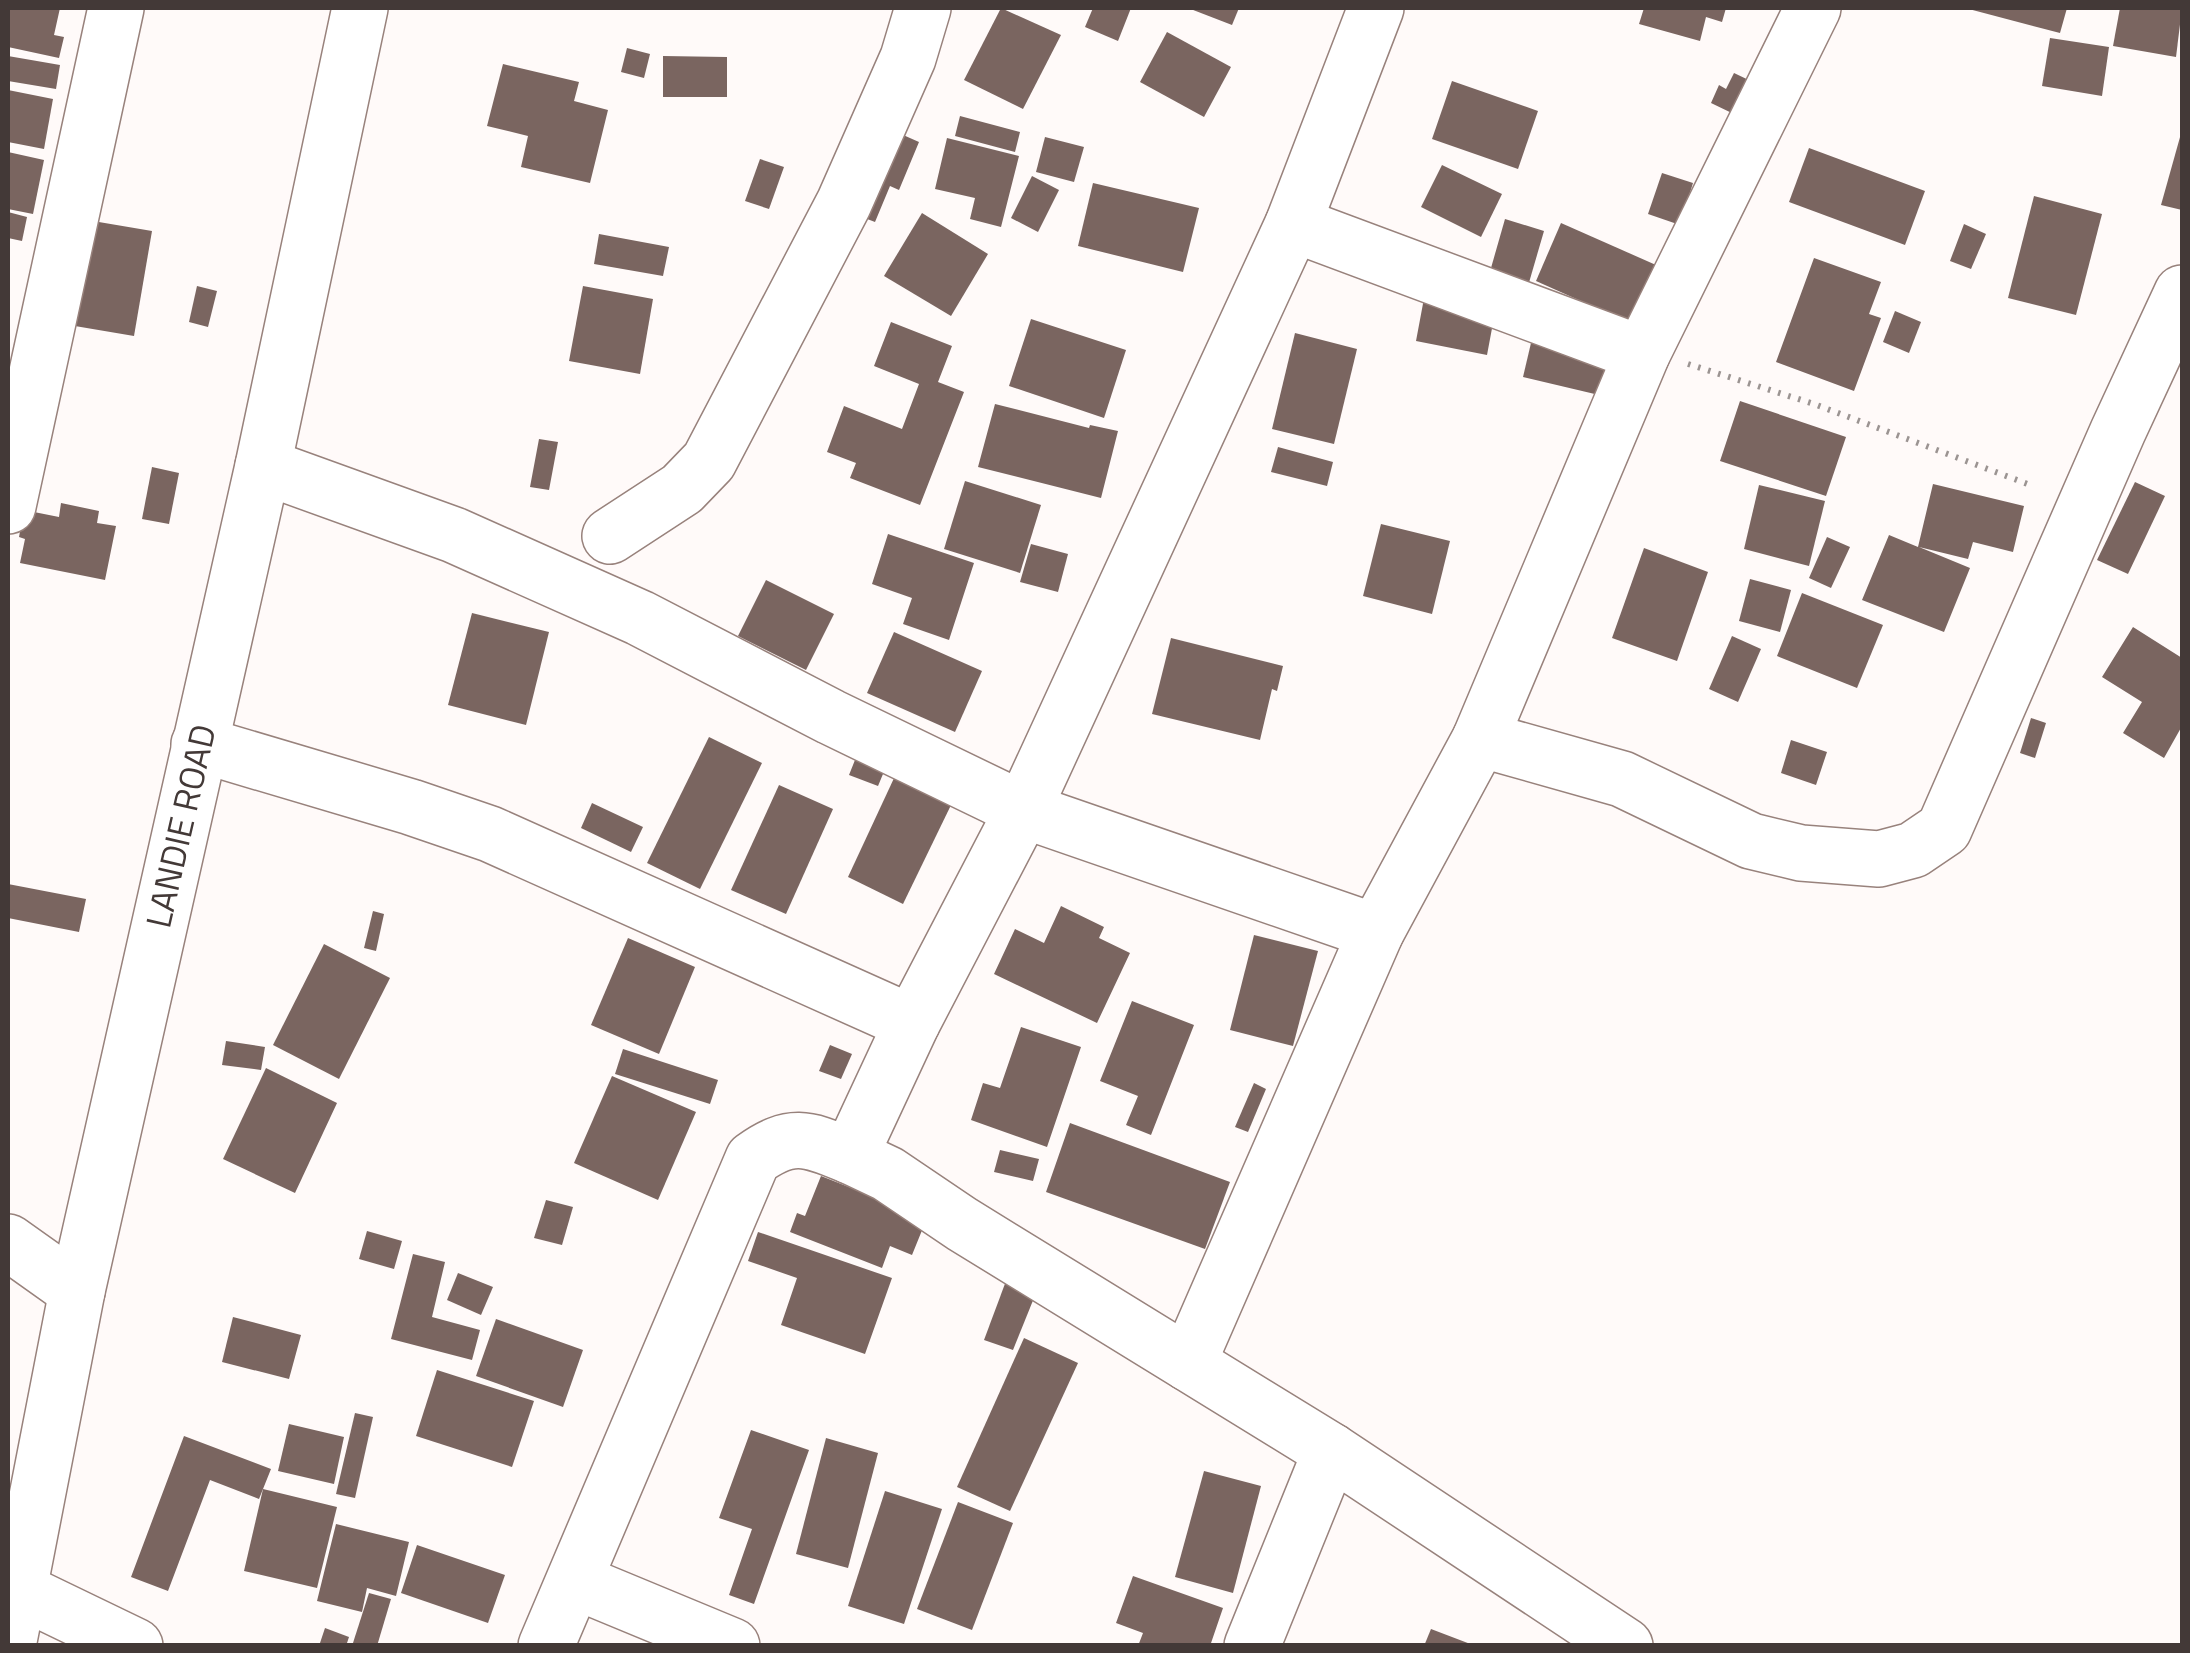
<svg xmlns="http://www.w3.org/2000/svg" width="2190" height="1653" font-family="'Titillium Web',sans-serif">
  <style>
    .building { fill: #7a6560 }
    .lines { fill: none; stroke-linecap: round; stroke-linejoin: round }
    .minor-casing { stroke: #98827c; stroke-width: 58 }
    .path { stroke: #9b9492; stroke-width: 6; stroke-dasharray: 2.5 8; stroke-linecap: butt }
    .minor { stroke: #fff; stroke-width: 55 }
    .labels { text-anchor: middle; stroke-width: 10; stroke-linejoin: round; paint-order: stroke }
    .street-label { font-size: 35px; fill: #433937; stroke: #fff }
  </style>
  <rect width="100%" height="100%" fill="#fffaf9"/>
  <!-- building -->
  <g class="building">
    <path d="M8,8h52l-6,27 10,2 -5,21 -51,-11z"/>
    <path d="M1001,8l60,27 -38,74 -59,-29z"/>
    <path d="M1093,8h38l-13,33 -33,-14z"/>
    <path d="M1188,8h51l-7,17z"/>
    <path d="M1644,8h82l-4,14 -16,-5 -6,24 -61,-17z"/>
    <path d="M1965,8h102l-7,25z"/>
    <path d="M2120,8h62l-6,49 -63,-11z"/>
    <path d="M1167,32l64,35 -27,50 -64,-35z"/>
    <path d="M2050,38l59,9 -7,49 -60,-10z"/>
    <path d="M627,48l23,6 -6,24 -23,-6z"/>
    <path d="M8,56l52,9 -4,24 -48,-8z"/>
    <path d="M663,56l64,1v40h-64z"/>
    <path d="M503,64l76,18 -5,19 34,9 -18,73 -69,-16 7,-31 -41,-10z"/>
    <path d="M1734,73l21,10 -17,33 -27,-13 8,-18 7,4z"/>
    <path d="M1452,81l86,30 -20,58 -86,-30z"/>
    <path d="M8,90l45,9 -9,50 -36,-7z"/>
    <path d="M960,116l60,16 -5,20 -60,-16z"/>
    <path d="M885,127l34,15 -20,48 -9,-4 -15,36 -26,-10z"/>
    <path d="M2182,130v80l-21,-5z"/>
    <path d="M1045,137l39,10 -10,35 -38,-10z"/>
    <path d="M947,138l72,18 -18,71 -31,-8 5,-21 -40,-9z"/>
    <path d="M1809,148l116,43 -20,54 -116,-43z"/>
    <path d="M8,152l36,8 -11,54 -25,-5z"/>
    <path d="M760,159l24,8 -15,42 -24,-8z"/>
    <path d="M1442,165l60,29 -21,43 -60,-30z"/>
    <path d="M1662,173l31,10 -13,42 -32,-11z"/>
    <path d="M1032,176l27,14 -21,42 -27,-14z"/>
    <path d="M1093,183l106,25 -16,64 -105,-26z"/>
    <path d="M2034,196l68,18 -26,101 -68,-17z"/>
    <path d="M8,212l19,5 -5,24 -14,-3z"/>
    <path d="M922,213l66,41 -37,62 -67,-40z"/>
    <path d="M1505,219l39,12 -16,55 -39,-11z"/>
    <path d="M87,220l65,11 -18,105 -65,-11z"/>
    <path d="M1561,223l95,42 -26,58 -94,-42z"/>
    <path d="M1964,224l22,10 -15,35 -21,-8z"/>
    <path d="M599,234l70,13 -6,29 -69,-12z"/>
    <path d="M1814,258l67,24 -12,32 12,4 -27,73 -78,-29z"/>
    <path d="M197,286l20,5 -9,36 -19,-5z"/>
    <path d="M583,286l70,13 -13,75 -71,-13z"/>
    <path d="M1425,293l71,14 -9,48 -71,-14z"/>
    <path d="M1895,311l26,11 -12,31 -26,-11z"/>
    <path d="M1031,319l95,31 -22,68 -95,-32z"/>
    <path d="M891,322l61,24 -14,36 26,10 -44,113 -70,-27 6,-15 -29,-11 17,-46 58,23 17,-45 -45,-18z"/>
    <path d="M1295,333l62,16 -23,95 -62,-15z"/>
    <path d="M1531,343l75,19 -7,33 -76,-18z"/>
    <path d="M1740,401l106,36 -20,59 -106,-35z"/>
    <path d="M995,404l94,24 1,-3 28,6 -17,67 -123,-31z"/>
    <path d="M539,439l19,3 -9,48 -19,-3z"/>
    <path d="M1278,447l55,15 -6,24 -56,-14z"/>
    <path d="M152,467l27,6 -10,51 -27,-5z"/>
    <path d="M965,481l76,24 -21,68 -76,-24z"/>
    <path d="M2135,482l30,14 -37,78 -31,-14z"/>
    <path d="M1933,484l91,22 -11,46 -40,-10 -5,17 -49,-12 51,21 -26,64 -82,-32 27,-65 29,12z"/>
    <path d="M1759,485l66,16 -16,65 -65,-17z"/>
    <path d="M61,503l38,8 -2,12 19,3 -11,54 -85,-17 5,-24 -6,-2 5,-27 35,7z"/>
    <path d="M1381,524l69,17 -18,73 -69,-18z"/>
    <path d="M888,534l86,29 -25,77 -46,-16 9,-26 -40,-14z"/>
    <path d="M1827,537l23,10 -19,41 -22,-10z"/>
    <path d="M1031,544l37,10 -10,38 -38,-10z"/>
    <path d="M1644,548l64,24 -31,89 -65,-23z"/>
    <path d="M1750,579l41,11 -11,42 -41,-11z"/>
    <path d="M766,580l68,34 -28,56 -68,-34z"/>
    <path d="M1802,593l81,32 -26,63 -80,-32z"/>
    <path d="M472,613l77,19 -23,93 -78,-20z"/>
    <path d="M2133,627l49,31v68l-18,32 -41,-25 19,-31 -40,-25z"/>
    <path d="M894,632l88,39 -27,61 -88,-39z"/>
    <path d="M1732,636l29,13 -23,53 -29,-13z"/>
    <path d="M1171,638l112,28 -6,25 -5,-2 -12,51 -108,-26z"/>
    <path d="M2031,718l15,5 -11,35 -15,-5z"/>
    <path d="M709,737l53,26 -62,126 -53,-26z"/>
    <path d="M1791,740l36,12 -11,33 -35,-12z"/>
    <path d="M859,750l29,12 -10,24 -29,-11z"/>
    <path d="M895,776l57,27 -49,101 -55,-27z"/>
    <path d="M779,785l54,24 -47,105 -55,-24z"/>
    <path d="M592,803l51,24 -12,25 -50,-24z"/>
    <path d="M8,884l78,15 -7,33 -71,-14z"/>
    <path d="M1061,906l43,21 -5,11 31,15 -33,70 -103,-49 21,-45 29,14z"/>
    <path d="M373,911l11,3 -8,37 -12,-3z"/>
    <path d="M1254,935l64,16 -25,95 -63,-16z"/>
    <path d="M628,938l67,29 -36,87 -68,-29z"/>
    <path d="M324,944l66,34 -51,101 -66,-34z"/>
    <path d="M1132,1001l62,24 -43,110 -25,-10 12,-29 -38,-15z"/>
    <path d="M1021,1027l60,20 -34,100 -76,-27 12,-37 17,5z"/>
    <path d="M226,1041l39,6 -4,23 -39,-5z"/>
    <path d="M830,1045l22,9 -11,25 -22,-8z"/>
    <path d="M623,1049l95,31 -8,24 -95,-30z"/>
    <path d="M266,1068l71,35 -42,90 -72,-34z"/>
    <path d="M612,1076l84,36 -38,88 -84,-37z"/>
    <path d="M1254,1083l12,6 -18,43 -13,-5z"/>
    <path d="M1070,1123l160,59 -25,67 -159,-57z"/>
    <path d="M1000,1150l39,9 -6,22 -39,-9z"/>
    <path d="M821,1176l106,42 -15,37 -22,-9 -8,22 -92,-36 7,-19 8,3z"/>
    <path d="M546,1200l27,7 -11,38 -28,-7z"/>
    <path d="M367,1231l35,10 -8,28 -35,-10z"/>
    <path d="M758,1232l134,46 -27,76 -84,-29 16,-47 -49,-17z"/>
    <path d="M413,1254l32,8 -13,55 48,13 -8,30 -81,-21z"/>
    <path d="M458,1273l35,14 -12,28 -34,-15z"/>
    <path d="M1006,1281l30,12 -23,57 -29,-10z"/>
    <path d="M233,1317l68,18 -12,44 -67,-17z"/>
    <path d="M496,1319l87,31 -20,57 -87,-31z"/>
    <path d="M1024,1338l54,25 -68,148 -53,-24z"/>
    <path d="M437,1370l97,31 -22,66 -96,-31z"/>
    <path d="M355,1413l18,4 -18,81 -19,-4z"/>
    <path d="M289,1424l55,13 -10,47 -56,-13z"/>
    <path d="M751,1430l58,20 -55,154 -25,-9 23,-66 -33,-11z"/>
    <path d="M184,1436l87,33 -12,30 -49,-19 -42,111 -37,-14z"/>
    <path d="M826,1438l52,15 -30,115 -52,-14z"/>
    <path d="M1204,1471l57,15 -28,107 -58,-16z"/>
    <path d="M263,1489l74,18 -20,81 -73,-17z"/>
    <path d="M885,1491l57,18 -38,115 -56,-18z"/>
    <path d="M958,1502l55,21 -41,107 -55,-21z"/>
    <path d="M336,1524l73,18 -13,54 -29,-8 -5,24 -45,-11z"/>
    <path d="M417,1545l88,30 -17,48 -87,-30z"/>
    <path d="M1133,1576l90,32 -13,38h-72l5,-13 -27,-10z"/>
    <path d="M369,1593l22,6 -14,47h-25z"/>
    <path d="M325,1628l24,9 -3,9h-27z"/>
    <path d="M1431,1629l42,16v1h-49z"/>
  </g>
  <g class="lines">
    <defs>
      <g id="minor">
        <path d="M1376,8l-83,216 -270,586 -111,213 -62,133 38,18 74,50 369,227 294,195"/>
        <path d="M1293,224l349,130"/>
        <path d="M263,466l191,69 186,83 191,99 192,93 353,122"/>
        <path d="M8,506l108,-498"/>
        <path d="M610,536l72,-47 27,-28 135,-258 64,-145 15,-50"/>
        <path d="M1480,739l142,40 129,62 50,12 78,6 34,-9 31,-21 174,-398 64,-138"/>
        <path d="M199,744l212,63 79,27 422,189"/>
        <path d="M8,1242l69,49"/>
        <path d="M1188,1363l188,-431 104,-193 162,-385 171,-346"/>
        <path d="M575,1581l157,65"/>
        <path d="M19,1590l116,56"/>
        <path d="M8,1646l69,-355 186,-825 97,-458"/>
        <path d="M546,1646l207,-487c39,-28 55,-20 97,-3"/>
        <path d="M1252,1646l79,-195"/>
      </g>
    </defs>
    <!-- minor casing -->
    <use href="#minor" class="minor-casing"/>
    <!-- path -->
    <path class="path" d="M1688,364l126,40 219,82"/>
    <!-- minor -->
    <use href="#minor" class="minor"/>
  </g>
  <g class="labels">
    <!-- street labels -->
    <g class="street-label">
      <text transform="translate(181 826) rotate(-77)" y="12">LANDIE ROAD</text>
    </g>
  </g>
  <!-- border -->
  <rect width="2190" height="1653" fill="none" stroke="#433937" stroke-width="20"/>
</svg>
